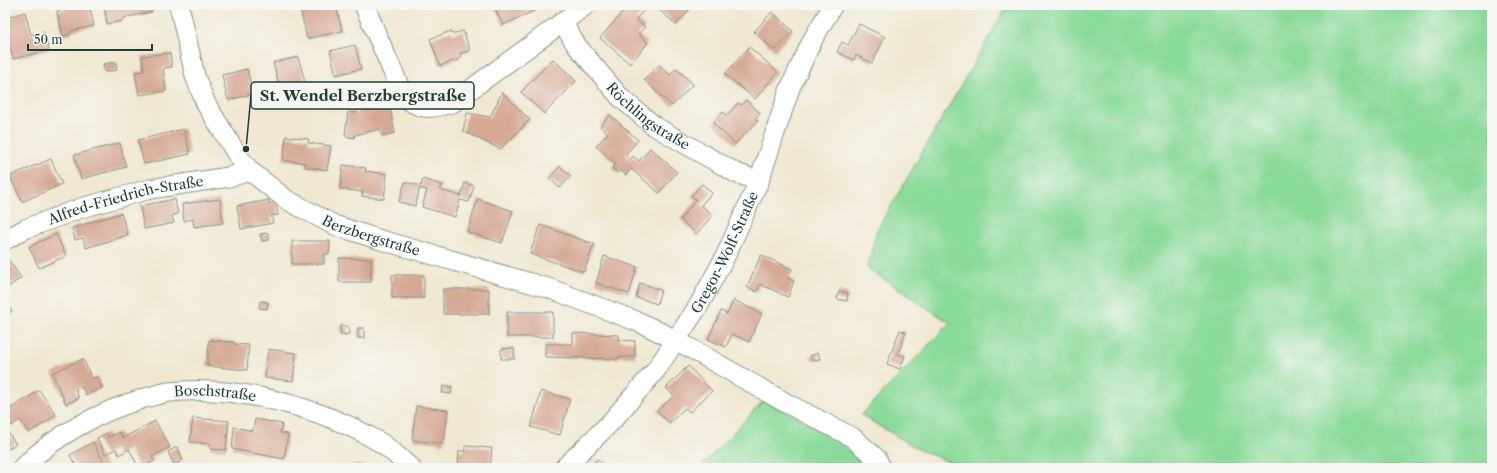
<svg xmlns="http://www.w3.org/2000/svg" width="1497" height="473" font-family="'Libre Caslon Text',serif">
  <style>
    .green { fill: #8ada9a; stroke: #548c67 }
    .building { fill: #d6a994 }
    .lines { fill: none; stroke-linecap: round; stroke-linejoin: round }
    .minor-casing { stroke: #889283; stroke-width: 21 }
    .minor { stroke: #fff; stroke-width: 19 }
    .labels { text-anchor: middle; stroke-width: 4; stroke-linejoin: round; paint-order: stroke }
    .street-label { font-size: 14px; fill: #1f3d34; stroke: #f6f6f2 }
    .leader { fill: none; stroke: #1f3d34; stroke-width: 1.5 }
    .callout-dot { fill: #1f3d34; stroke: #f6f6f2; stroke-width: 1.5 }
    .callout { fill: #f6f6f2; stroke: #1f3d34; stroke-width: 1.5 }
    .callout-label { font-size: 15px; text-anchor: middle; font-weight: bold; fill: #1f3d34 }
  </style>
  <rect width="100%" height="100%" fill="#f6f6f2"/>
  <filter id="ink" filterUnits="userSpaceOnUse"><feTurbulence type="fractalNoise" baseFrequency=".025" numOctaves="2"/><feDisplacementMap in="SourceGraphic" scale="8" xChannelSelector="R" yChannelSelector="G"/><feConvolveMatrix kernelMatrix="1 2 1 2 8 2 1 2 1" color-interpolation-filters="sRGB"/></filter>
  <filter id="wash" filterUnits="userSpaceOnUse"><feTurbulence type="fractalNoise" baseFrequency=".012" numOctaves="4" result="noise"/><feDisplacementMap in="SourceGraphic" scale="16" xChannelSelector="R" yChannelSelector="G"/><feGaussianBlur stdDeviation="0.9" result="paint"/><feColorMatrix in="noise" values="0 0 0 0 0 0 0 0 0 0 0 0 0 0 0 0 0 1.4 0 .05"/><feComposite in="paint" operator="in"/></filter>
  <g filter="url(#wash)">
    <rect width="100%" height="100%" fill="#f0e8d2"/>
    <!-- green -->
    <g class="green">
      <path d="M1008,5h484v463h-529l-45,-19 -57,-34 89,-92 -83,-55 10,-38z"/>
      <path d="M765,399l72,41 30,28h-167z"/>
    </g>
    <g id="blocks">
      <!-- building -->
      <g class="building">
        <path d="M65,5h24l5,21 -23,5v3l-8,2 -6,-25 9,-2z"/>
        <path d="M110,5h40l2,7 -29,6v3l-16,3 -3,-18z"/>
        <path d="M312,5h24l6,26 -35,8 -7,-31z"/>
        <path d="M493,5h43l2,4 -35,16z"/>
        <path d="M629,5h11l5,4 -9,10 9,8 -7,7 10,9 -18,21 -30,-26z"/>
        <path d="M654,5h40l-18,20z"/>
        <path d="M25,12l6,23 13,-3 5,18 -36,9 -8,-31v-10z"/>
        <path d="M772,12l21,19 -18,20 -21,-19z"/>
        <path d="M859,24l26,13 -13,26 -16,-8 -2,5 -17,-8 5,-10 6,3z"/>
        <path d="M451,31l1,3 11,-3 7,19 -10,4 1,4 -21,8 -10,-27z"/>
        <path d="M355,45l6,24 -25,6 -6,-24z"/>
        <path d="M749,47l29,25 -23,27 -30,-25z"/>
        <path d="M170,53l2,14 -9,1 3,23 -27,4 -4,-23 9,-1 -2,-15z"/>
        <path d="M298,57l7,25 -25,6 -7,-25z"/>
        <path d="M553,59l23,22 -32,33 -23,-22z"/>
        <path d="M116,62l1,8 -12,2 -2,-8z"/>
        <path d="M659,65l11,10 6,-7 17,16 -21,22 -28,-26z"/>
        <path d="M247,69l6,25 -25,6 -6,-25z"/>
        <path d="M502,92l28,28 -30,29 -37,-18 4,-18 23,4z"/>
        <path d="M746,100l14,13 -5,6 3,2 -23,23 -22,-21 10,-11 4,3 11,-12 3,2z"/>
        <path d="M389,102l6,31 -13,3 -2,-7 -25,6 -1,3 -9,-2 3,-24 9,1 1,-5z"/>
        <path d="M610,115l28,25 -13,15 5,5 3,-4 6,5 11,-13 27,24 -18,21 -28,-24 -5,6 -6,-5 -2,3 -6,-5 4,-4 -20,-18 12,-13 -8,-7z"/>
        <path d="M184,129l6,25 -46,10 -6,-24z"/>
        <path d="M286,136l23,3 -1,4 23,3 -4,24 -22,-3 1,-4 -23,-3z"/>
        <path d="M120,143l6,24 -45,12 -7,-24z"/>
        <path d="M51,159l11,25 -40,18 -12,-26z"/>
        <path d="M343,165l23,3 -1,3 22,3 -3,25 -22,-3 1,-4 -23,-3z"/>
        <path d="M560,166l11,10 -11,12 -11,-10z"/>
        <path d="M423,179l19,6 -2,5 21,6 4,-13 9,3 -5,16 -9,-2 -5,17 -33,-10 5,-17 -7,-2 -5,18 -16,-4 6,-20 16,4z"/>
        <path d="M702,184l10,9 -11,12 12,10 -17,19 -16,-15 16,-19 -5,-4z"/>
        <path d="M175,199l3,15 -6,1 2,8 -30,6 -4,-23z"/>
        <path d="M220,199l3,24 -29,4 -1,-8 -9,2 -2,-17z"/>
        <path d="M478,199l35,12 -11,32 -35,-11z"/>
        <path d="M269,200v4l7,-2 2,13 -7,1 2,7 -32,6 -4,-23z"/>
        <path d="M121,213l7,22 -42,13 -3,-10 -8,2 -3,-12z"/>
        <path d="M540,225l54,19 -10,28 -54,-18z"/>
        <path d="M268,233l1,7 -7,1 -2,-7z"/>
        <path d="M56,234l10,22 -27,12 -10,-21z"/>
        <path d="M292,241h38l-1,13h-5v10h-32z"/>
        <path d="M761,255l31,14 -4,9 6,3 -6,16 -28,-13 -3,8 -10,-5z"/>
        <path d="M604,256l33,11 -8,27 -33,-11z"/>
        <path d="M339,258l32,1v23h-32z"/>
        <path d="M8,259l13,19 -16,11v-28z"/>
        <rect x="392" y="275" width="32" height="23"/>
        <path d="M640,283l21,7 -4,14 -21,-7z"/>
        <rect x="443" y="289" width="46" height="25"/>
        <path d="M839,291l9,2 -1,8 -10,-2z"/>
        <path d="M5,296l5,7 -2,2 4,6 -7,5z"/>
        <path d="M734,300l28,14 -13,28 -17,-8 -6,13 -18,-8 13,-28 6,3z"/>
        <path d="M260,301l8,1 -1,7 -8,-1z"/>
        <rect x="507" y="312" width="46" height="25"/>
        <path d="M340,326h8l1,8 -8,1z"/>
        <rect x="358" y="328" width="6" height="10"/>
        <path d="M900,330l6,2 -8,22 7,2 -5,13 -13,-5z"/>
        <path d="M573,333l46,2v5l16,1v16h-17v2l-73,-2v-13h28z"/>
        <path d="M209,340l25,2v2l15,1 -2,25 -40,-4z"/>
        <path d="M514,348l1,11h-14v-10z"/>
        <path d="M268,349l28,4 -3,28 -28,-3z"/>
        <path d="M818,353l2,6 -8,2 -2,-5z"/>
        <path d="M83,359l9,20 6,-2 4,11 -16,7 -4,-8 -7,3 4,8 -13,6 -14,-31z"/>
        <path d="M688,366l24,25 -22,21 -5,-4 -16,15 -12,-12 17,-15 -8,-8z"/>
        <path d="M443,386l9,1 -1,7 -9,-1z"/>
        <path d="M39,390l17,25 -27,18 -9,-13 -9,6 -6,-10v-12l2,-2 5,6z"/>
        <path d="M541,391l29,8 -10,36 -29,-8z"/>
        <path d="M416,406l32,4 -4,34 -32,-4z"/>
        <path d="M193,418l36,3 -3,29 -16,-1 1,-5 -21,-2z"/>
        <path d="M255,419l27,5 -2,9 8,1 -4,25 -52,-10 2,-22 19,4z"/>
        <path d="M155,421l15,26 -18,10 2,4 -13,7h-2l-10,-19 -10,6 -3,-6 -11,5 -8,-16 10,-5 2,4 10,-5 4,6z"/>
        <path d="M5,428l11,16 -11,7z"/>
        <path d="M93,442l14,26h-30l-7,-13z"/>
        <path d="M465,446l27,2 -2,20h-32l1,-17h6z"/>
        <path d="M177,447l6,13 -9,5 -6,-13z"/>
        <path d="M598,459l9,9h-18z"/>
        <path d="M353,464l16,3 4,-1 4,2h-25z"/>
      </g>
    </g>
  </g>
  <g filter="url(#ink)">
    <use href="#blocks" fill-opacity="0" stroke="#889283" stroke-width="1"/>
    <g class="lines">
      <defs>
        <g id="minor">
          <path id="s1" d="M179,5l16,71 11,28 32,52 12,15 37,29 47,25 47,15 167,48 91,34 37,18 110,63 66,34 25,22 4,9"/>
          <path d="M364,5l39,90c16,16 28,14 49,8l134,-98"/>
          <path id="s2" d="M562,22l15,24 43,51 34,29 82,47 23,8"/>
          <path id="s3" d="M5,240l20,-11 56,-21 69,-19 79,-12 21,-6"/>
          <path id="s4" d="M22,468c33,-33 79,-57 123,-70 8,-2 16,-5 24,-6 68,-8 154,16 212,51 11,7 20,17 30,25"/>
          <path id="s5" d="M564,468l46,-45 46,-53 43,-65 26,-48 34,-76 31,-93 23,-49 20,-34"/>
        </g>
      </defs>
      <!-- minor casing -->
      <use href="#minor" class="minor-casing"/>
      <!-- minor -->
      <use href="#minor" class="minor"/>
    </g>
  </g>
  <g class="labels">
    <!-- street labels -->
    <g class="street-label">
      <text dy="5" stroke="none"><textPath href="#s2" startOffset="129">Röchlingstraße</textPath></text>
      <text dy="5" stroke="none"><textPath href="#s3" startOffset="128">Alfred-Friedrich-Straße</textPath></text>
      <text dy="5" stroke="none"><textPath href="#s1" startOffset="322">Berzbergstraße</textPath></text>
      <text dy="5" stroke="none"><textPath href="#s5" startOffset="271">Gregor-Wolf-Straße</textPath></text>
      <text dy="5" stroke="none"><textPath href="#s4" startOffset="214">Boschstraße</textPath></text>
    </g>
  </g>
  <!-- callouts -->
  <path class="leader" d="M246 149L251 95"/>
  <circle class="callout-dot" cx="246" cy="149" r="4"/>
  <rect class="callout" x="251" y="82" width="223" height="27" rx="4"/>
  <g class="callout-label">
    <text x="363" y="101">St. Wendel Berzbergstraße</text>
  </g>
  <!-- margin -->
  <rect width="1497" height="473" fill="none" stroke="#f6f6f2" stroke-width="20"/>
  <!-- scale -->
  <path d="M28 44v6h124v-6" fill="none" stroke="#1f3d34" stroke-width="2"/>
  <text x="34" y="44" font-size="12" fill="#1f3d34" stroke="#f6f6f2" stroke-width="3" paint-order="stroke">50 m</text>
</svg>
